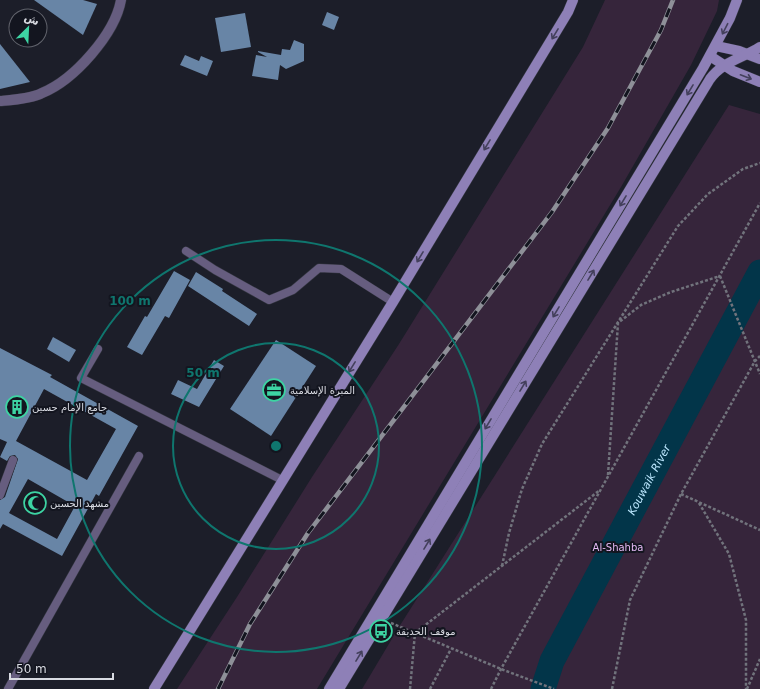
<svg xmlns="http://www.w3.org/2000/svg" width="760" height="689" viewBox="0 0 760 689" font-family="'DejaVu Sans','Noto Naskh Arabic',sans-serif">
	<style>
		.green { fill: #36253b }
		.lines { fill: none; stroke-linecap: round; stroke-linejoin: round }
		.river { stroke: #023549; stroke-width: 25 }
		.building { fill: #6885a6; fill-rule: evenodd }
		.lane-casing { stroke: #363843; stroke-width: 9 }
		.street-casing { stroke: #363843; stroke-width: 11 }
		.secondary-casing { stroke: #363843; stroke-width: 11 }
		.path { stroke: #71737c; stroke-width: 2.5; stroke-dasharray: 3 2; stroke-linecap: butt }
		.lane { stroke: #665d7f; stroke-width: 8 }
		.street { stroke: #665d7f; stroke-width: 10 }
		.secondary { stroke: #8e80b7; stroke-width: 10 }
		.rail-casing { stroke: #8e9098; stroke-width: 4.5 }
		.rail { stroke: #13151f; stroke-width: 3; stroke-dasharray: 9; stroke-linecap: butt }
		.oneway { stroke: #44405c }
		.ring { fill: none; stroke: #0f766e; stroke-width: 2 }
		.labels { text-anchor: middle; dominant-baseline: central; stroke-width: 4; stroke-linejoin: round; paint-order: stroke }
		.poi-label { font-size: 10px; fill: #d9dbe2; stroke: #13151f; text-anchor: start }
		.park-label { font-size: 10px; fill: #e5baf4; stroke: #13151f }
		.water-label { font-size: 11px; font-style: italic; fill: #bce7fe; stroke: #13151f }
		.centre { fill: #0f766e; stroke: #13151f; stroke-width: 2 }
		.ring-label { font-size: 12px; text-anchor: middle; font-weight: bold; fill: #0f766e; stroke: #13151f; stroke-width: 4; stroke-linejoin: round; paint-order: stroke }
	</style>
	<rect width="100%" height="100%" fill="#1c1e29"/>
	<g class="green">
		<polygon points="605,0 719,0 717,11 691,65 621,187 317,689 177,689 237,597 312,477 399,344 583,47"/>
		<polygon points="729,105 760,114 760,689 362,689 399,627"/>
	</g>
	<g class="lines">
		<path class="river" id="s1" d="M 543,689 L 552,661 L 760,272"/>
	</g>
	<g class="building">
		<polygon points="34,0 83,0 97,4 83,35"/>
		<polygon points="327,12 339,17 334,30 322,25"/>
		<polygon points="245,13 251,47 221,52 215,18"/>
		<polygon points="294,40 304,44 304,61 286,69 280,65 278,80 252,76 256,55 267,57 258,52 258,51 281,55 282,49 290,50"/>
		<polygon points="0,44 30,82 0,89"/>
		<polygon points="185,55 199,61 201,56 213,61 207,76 180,65"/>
		<polygon points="174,271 190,280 169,318 165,316 142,355 127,347 145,316 147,317"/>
		<polygon points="196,272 223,289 222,291 257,314 249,326 188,286"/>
		<polygon points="53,337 76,350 69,362 47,349"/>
		<polygon points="276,340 316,366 271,436 230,409"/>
		<path d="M 0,348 L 52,375 L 50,377 L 138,426 L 99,496 L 96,494 L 62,556 L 3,524 L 0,529 L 0,500 L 5,497 L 18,459 L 15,455 L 10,456 L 7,461 L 0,457 L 7,442 L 0,439 ZM 44,389 L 116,429 L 87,480 L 16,441 ZM 28,479 L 75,506 L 57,539 L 9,513 Z"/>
		<polygon points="214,360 224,366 199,407 171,394 178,380 197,389"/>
	</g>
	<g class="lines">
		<g class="lane-casing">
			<g id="lane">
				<polyline points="186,251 215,270 269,300 293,290 319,268 341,269 393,302"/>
				<polyline points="98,349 81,378 282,480"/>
				<polyline points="0,495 13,460"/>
				<polyline points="8,689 139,456"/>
			</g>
		</g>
		<g class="street-casing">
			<path id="street" d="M 0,101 C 12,100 31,99 42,93 C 74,80 115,34 121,0"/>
		</g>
		<g class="secondary-casing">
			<g id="secondary">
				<polyline points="716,46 739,51 760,59"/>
				<polyline points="710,56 733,71 760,82"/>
				<polyline points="154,689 393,302 568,12 573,0"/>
				<polyline points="329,689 703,68 730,18 737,0"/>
				<path d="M 339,689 L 710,79 C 722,62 743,58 760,47"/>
			</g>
		</g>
		<g class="path">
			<polyline points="720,276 760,374"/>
			<polyline points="608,475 618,323 641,305 671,292 720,276"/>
			<polyline points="681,494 760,530"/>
			<polyline points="699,503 729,554 746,620 746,689"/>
			<polyline points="502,566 509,533 522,489 542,444 678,226 708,194 743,169 760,163"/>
			<polyline points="391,623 501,669 554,689"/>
			<polyline points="410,689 415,633 600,490"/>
			<polyline points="430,689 451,649"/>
			<polyline points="491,689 501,669 760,203"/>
			<polyline points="612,689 630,600 681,494 755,361 760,356"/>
			<polyline points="747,689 760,659"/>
		</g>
		<use href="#lane" class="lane"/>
		<use href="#street" class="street"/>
		<use href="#secondary" class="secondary"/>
		<g class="rail-casing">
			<polyline id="rail" points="218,689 250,624 308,533 552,212 608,128 661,30 673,0"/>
		</g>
		<use href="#rail" class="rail"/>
	</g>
	<defs><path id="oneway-shaft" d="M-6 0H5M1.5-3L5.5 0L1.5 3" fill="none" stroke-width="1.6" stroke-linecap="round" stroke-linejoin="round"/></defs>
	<g class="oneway">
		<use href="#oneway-shaft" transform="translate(725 29) rotate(117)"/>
		<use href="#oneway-shaft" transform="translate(555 34) rotate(121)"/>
		<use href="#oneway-shaft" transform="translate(746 77) rotate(21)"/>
		<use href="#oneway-shaft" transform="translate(690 90) rotate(121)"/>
		<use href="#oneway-shaft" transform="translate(487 145) rotate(121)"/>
		<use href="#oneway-shaft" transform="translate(623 201) rotate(121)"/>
		<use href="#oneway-shaft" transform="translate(420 257) rotate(121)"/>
		<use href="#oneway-shaft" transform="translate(591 275) rotate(-59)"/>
		<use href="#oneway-shaft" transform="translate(556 312) rotate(121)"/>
		<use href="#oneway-shaft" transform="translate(352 367) rotate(122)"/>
		<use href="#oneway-shaft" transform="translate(523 386) rotate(-59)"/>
		<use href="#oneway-shaft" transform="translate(488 424) rotate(121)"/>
		<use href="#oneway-shaft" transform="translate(427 544) rotate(-59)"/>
		<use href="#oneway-shaft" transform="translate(359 656) rotate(-59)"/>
	</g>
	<g class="ring">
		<circle cx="276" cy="446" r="103"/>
		<circle cx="276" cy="446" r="206"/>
	</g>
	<defs>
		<g id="office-ring" transform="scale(1.15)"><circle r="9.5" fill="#13151f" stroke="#3dd4a3" stroke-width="1.5"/><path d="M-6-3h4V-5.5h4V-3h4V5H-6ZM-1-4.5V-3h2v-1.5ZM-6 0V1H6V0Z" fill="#3dd4a3"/></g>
		<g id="building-ring" transform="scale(1.15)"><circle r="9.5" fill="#13151f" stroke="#3dd4a3" stroke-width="1.5"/><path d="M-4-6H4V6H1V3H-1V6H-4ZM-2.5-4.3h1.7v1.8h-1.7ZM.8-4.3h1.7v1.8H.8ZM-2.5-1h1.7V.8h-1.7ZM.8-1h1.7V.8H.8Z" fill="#3dd4a3"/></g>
		<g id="mosque-ring" transform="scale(1.15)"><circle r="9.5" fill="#13151f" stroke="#3dd4a3" stroke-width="1.5"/><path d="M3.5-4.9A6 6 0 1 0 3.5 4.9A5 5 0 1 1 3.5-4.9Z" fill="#3dd4a3"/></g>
		<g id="bus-ring" transform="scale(1.15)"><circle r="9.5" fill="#13151f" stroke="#3dd4a3" stroke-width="1.5"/><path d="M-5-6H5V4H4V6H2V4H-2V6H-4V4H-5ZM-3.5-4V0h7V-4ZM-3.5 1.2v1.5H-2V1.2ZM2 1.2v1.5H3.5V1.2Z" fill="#3dd4a3"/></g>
	</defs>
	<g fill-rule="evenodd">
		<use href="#office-ring" x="274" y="390"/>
		<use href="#building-ring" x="17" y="407"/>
		<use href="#mosque-ring" x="35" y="503"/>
		<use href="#bus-ring" x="381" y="631"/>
	</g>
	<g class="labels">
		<g class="poi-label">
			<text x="290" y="390">المبرة الإسلامية</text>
			<text x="32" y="407">جامع الإمام حسين</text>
			<text x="50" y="503">مشهد الحسين</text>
			<text x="396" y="631">موقف الحديقة</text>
		</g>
		<g class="park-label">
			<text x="618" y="547">Al-Shahba</text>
		</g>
		<g class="water-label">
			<text stroke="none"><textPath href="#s1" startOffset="235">Kouwaik River</textPath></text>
		</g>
	</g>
	<circle cx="276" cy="446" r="6" class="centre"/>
	<g class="ring-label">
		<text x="130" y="305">100 m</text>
		<text x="203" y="377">50 m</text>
	</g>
	<g transform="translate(28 28) rotate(24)"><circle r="19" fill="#13151f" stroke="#62646d"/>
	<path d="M0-3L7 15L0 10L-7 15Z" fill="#3dd4a3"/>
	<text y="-6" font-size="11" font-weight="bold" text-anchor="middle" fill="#d9dbe2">ش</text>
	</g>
	<path d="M10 673v6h103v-6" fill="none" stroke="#d9dbe2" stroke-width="2"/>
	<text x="16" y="673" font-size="12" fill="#d9dbe2" stroke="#13151f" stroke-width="3" paint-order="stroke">50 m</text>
</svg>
